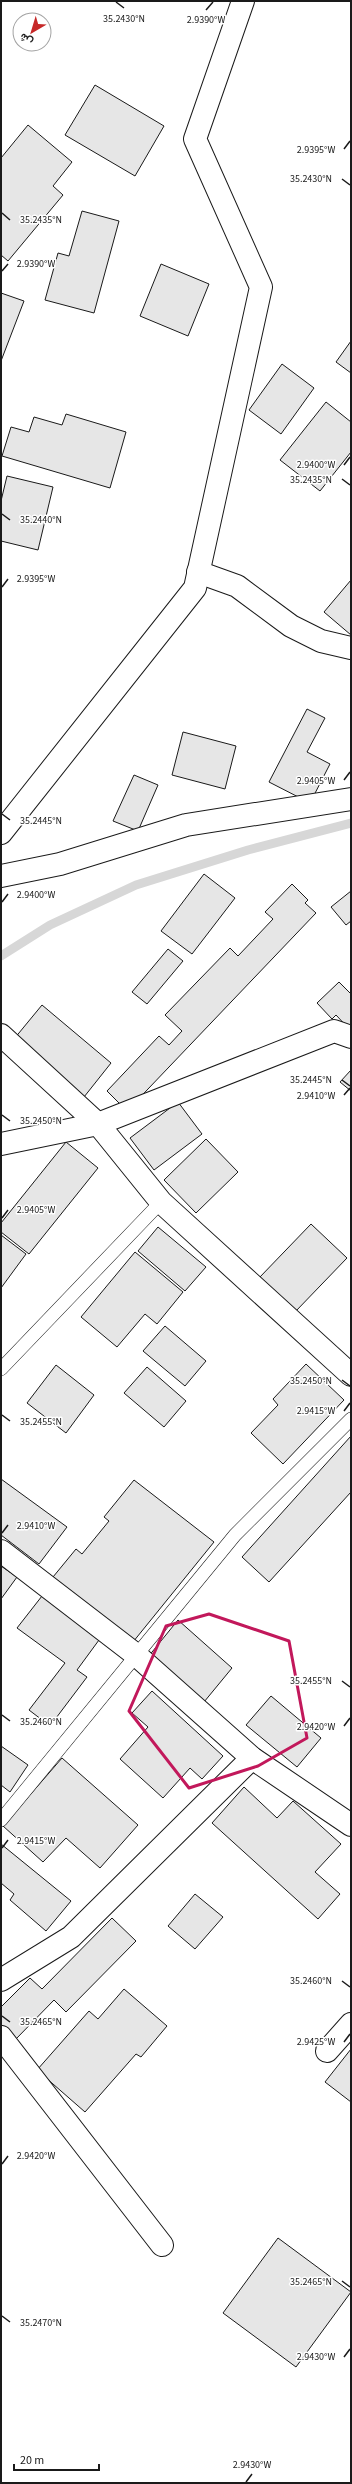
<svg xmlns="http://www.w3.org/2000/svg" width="352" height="2484" viewBox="0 0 352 2484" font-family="'Source Sans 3',Vazirmatn,sans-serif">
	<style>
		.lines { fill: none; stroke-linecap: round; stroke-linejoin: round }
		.stream { stroke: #d7d7d7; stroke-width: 9 }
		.building { fill: #e6e6e6; stroke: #1a1a1a }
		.lane-casing { stroke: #1a1a1a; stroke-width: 14 }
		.street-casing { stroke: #1a1a1a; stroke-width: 24 }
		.lane { stroke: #fff; stroke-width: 13 }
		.street { stroke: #fff; stroke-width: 22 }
		.marked { fill: none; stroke: #c2185b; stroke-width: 3; stroke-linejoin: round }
		.ticks { fill: none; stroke: #1a1a1a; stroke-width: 1.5 }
		.ticks-label { font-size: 10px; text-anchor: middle; fill: #1a1a1a; stroke: #fff; stroke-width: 3; stroke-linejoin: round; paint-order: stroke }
	</style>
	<rect width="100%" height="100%" fill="#fff"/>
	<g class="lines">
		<polyline class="stream" points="1,956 50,925 136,885 248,850 351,823"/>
	</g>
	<g class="building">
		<polygon points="95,85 164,126 135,176 65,135"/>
		<polygon points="28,125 72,162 53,186 63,195 8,261 1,255 1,158"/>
		<polygon points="82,211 119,221 94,313 45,300 58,253 69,256"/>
		<polygon points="161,264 209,284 188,336 140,316"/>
		<polygon points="1,293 24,301 1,361"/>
		<polygon points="351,341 351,373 336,362"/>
		<polygon points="282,364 314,388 281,434 249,410"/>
		<polygon points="326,402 351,422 351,452 320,491 280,460"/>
		<polygon points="66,414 126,432 110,488 2,456 11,427 29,432 34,417 62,425"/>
		<polygon points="7,476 53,487 38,550 1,541 1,501"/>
		<polygon points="351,580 351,635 324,612"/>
		<polygon points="307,709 325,718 307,752 330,764 310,803 269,782"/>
		<polygon points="183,732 236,746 225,789 172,775"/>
		<polygon points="134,775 158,785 138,831 113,821"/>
		<polygon points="204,874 235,898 192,954 161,931"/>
		<polygon points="292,884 308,900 305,903 316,913 127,1111 107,1091 159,1036 169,1045 182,1031 165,1015 230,948 238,956 273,919 265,912"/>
		<polygon points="351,891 351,921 346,925 331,907"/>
		<polygon points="168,949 183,961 147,1004 132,992"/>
		<polygon points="339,982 351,994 351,1031 336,1015 332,1019 317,1003"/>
		<polygon points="42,1005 111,1063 84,1097 14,1039"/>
		<polygon points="351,1070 351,1091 340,1082"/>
		<polygon points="178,1102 202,1134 154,1170 130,1138"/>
		<polygon points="206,1139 238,1172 196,1213 164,1180"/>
		<polygon points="66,1142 98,1168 29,1254 1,1232 1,1223"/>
		<polygon points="311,1224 347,1258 295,1312 259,1278"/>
		<polygon points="158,1227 206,1267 185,1291 138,1251"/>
		<polygon points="1,1235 26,1254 1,1288"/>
		<polygon points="135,1252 183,1292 157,1324 145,1314 117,1347 81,1317"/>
		<polygon points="165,1326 206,1361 185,1386 143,1351"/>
		<polygon points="306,1364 344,1400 283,1464 251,1433 278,1405 273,1399"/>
		<polygon points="56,1365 94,1395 66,1433 27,1403"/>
		<polygon points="147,1367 186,1401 164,1427 124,1393"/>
		<polygon points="351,1436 351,1492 269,1582 242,1557"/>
		<polygon points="1,1479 67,1527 39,1564 1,1535"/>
		<polygon points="134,1480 214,1542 133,1642 53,1577 76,1549 82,1554 109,1521 104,1517"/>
		<polygon points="1,1566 17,1577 1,1599"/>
		<polygon points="42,1596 99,1640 77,1670 87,1677 50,1726 29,1710 65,1663 17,1628"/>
		<polygon points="178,1620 232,1668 204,1702 148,1657"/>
		<polygon points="152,1691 223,1756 202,1779 190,1768 163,1798 120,1759 148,1727 132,1713"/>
		<polygon points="271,1696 321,1738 297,1767 246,1725"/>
		<polygon points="1,1746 28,1765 10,1792 1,1785"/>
		<polygon points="62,1758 138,1825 100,1868 66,1838 43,1862 3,1826"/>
		<polygon points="244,1787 277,1818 293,1801 341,1844 315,1872 340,1894 318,1919 212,1823"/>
		<polygon points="1,1844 71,1901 46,1931 10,1900 14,1894 1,1883"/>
		<polygon points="195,1894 223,1917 195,1949 168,1926"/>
		<polygon points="112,1918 136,1941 66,2012 54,2000 15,2040 1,2026 1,2007 30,1978 42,1989"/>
		<polygon points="124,1989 167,2026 141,2057 136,2054 85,2112 37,2070 89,2011 98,2019"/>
		<polygon points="351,2049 351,2102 325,2082"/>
		<polygon points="278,2238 351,2292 296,2367 223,2313"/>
	</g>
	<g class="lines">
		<g class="lane-casing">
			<g id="lane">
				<polyline points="1,1369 161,1202"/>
				<polyline points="1,1820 235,1535 351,1419"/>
			</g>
		</g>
		<g class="street-casing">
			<g id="street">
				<polyline points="198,572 237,586 291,626 321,641 351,648"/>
				<polyline points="1,833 195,588 261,287 195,139 243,1"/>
				<polyline points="1,876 60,864 186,825 351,799"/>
				<polyline points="1,1035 98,1124 161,1202 351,1375"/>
				<polyline points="1,1144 98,1124 334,1031 351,1037"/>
				<polyline points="1,1551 135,1654 252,1758 351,1825"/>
				<polyline points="1,1980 71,1937 252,1758"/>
				<polyline points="1,2037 162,2245"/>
				<polyline points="327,2051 351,2024"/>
			</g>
		</g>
		<use href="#lane" class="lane"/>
		<use href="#street" class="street"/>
	</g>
	<path class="marked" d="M 209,1614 L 289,1641 L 307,1738 L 258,1766 L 189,1788 L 129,1711 L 166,1626 Z"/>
	<path class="ticks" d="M 116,2 L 124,8M 206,10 L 213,2M 344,149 L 350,141M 342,179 L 350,185M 2,213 L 10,220M 2,271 L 8,264M 344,465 L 350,457M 342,479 L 350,485M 2,514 L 10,520M 2,587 L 8,579M 344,780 L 350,772M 2,814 L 10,820M 2,902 L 8,894M 342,1080 L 350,1086M 344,1095 L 350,1088M 2,1115 L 10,1121M 2,1218 L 8,1210M 342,1380 L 350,1386M 344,1411 L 350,1403M 2,1415 L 10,1421M 2,1533 L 8,1525M 342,1681 L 350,1687M 2,1715 L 10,1721M 344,1726 L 350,1718M 2,1848 L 8,1840M 342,1981 L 350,1987M 2,2016 L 10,2022M 344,2042 L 350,2034M 2,2164 L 8,2156M 342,2281 L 350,2287M 2,2316 L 10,2322M 344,2357 L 350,2349M 246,2482 L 252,2474"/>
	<g class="ticks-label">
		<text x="124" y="22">35.2430°N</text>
		<text x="206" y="23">2.9390°W</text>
		<text x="316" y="153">2.9395°W</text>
		<text x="311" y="182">35.2430°N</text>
		<text x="41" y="223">35.2435°N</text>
		<text x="36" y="267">2.9390°W</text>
		<text x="316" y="468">2.9400°W</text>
		<text x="311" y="483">35.2435°N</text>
		<text x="41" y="523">35.2440°N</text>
		<text x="36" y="582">2.9395°W</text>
		<text x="316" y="784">2.9405°W</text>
		<text x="41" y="824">35.2445°N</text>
		<text x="36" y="898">2.9400°W</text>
		<text x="311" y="1083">35.2445°N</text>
		<text x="316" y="1099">2.9410°W</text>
		<text x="41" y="1124">35.2450°N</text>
		<text x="36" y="1213">2.9405°W</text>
		<text x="311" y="1384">35.2450°N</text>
		<text x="316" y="1414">2.9415°W</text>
		<text x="41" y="1425">35.2455°N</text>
		<text x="36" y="1529">2.9410°W</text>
		<text x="311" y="1684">35.2455°N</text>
		<text x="41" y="1725">35.2460°N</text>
		<text x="316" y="1730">2.9420°W</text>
		<text x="36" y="1844">2.9415°W</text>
		<text x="311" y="1984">35.2460°N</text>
		<text x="41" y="2025">35.2465°N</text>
		<text x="316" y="2045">2.9425°W</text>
		<text x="36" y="2159">2.9420°W</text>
		<text x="311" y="2285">35.2465°N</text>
		<text x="41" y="2326">35.2470°N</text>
		<text x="316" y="2360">2.9430°W</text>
		<text x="252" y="2468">2.9430°W</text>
	</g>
	<rect width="352" height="2484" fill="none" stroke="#1a1a1a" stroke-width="4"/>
	<g transform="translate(32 32) rotate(218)"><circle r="19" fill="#ffffff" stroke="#a3a3a3"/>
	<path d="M0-3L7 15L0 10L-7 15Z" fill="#c62828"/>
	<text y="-6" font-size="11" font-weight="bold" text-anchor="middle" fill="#1a1a1a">ش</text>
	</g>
	<path d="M14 2464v6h85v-6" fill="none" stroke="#1a1a1a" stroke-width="2"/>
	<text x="20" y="2464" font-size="12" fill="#1a1a1a" stroke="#ffffff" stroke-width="3" paint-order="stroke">20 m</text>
</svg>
